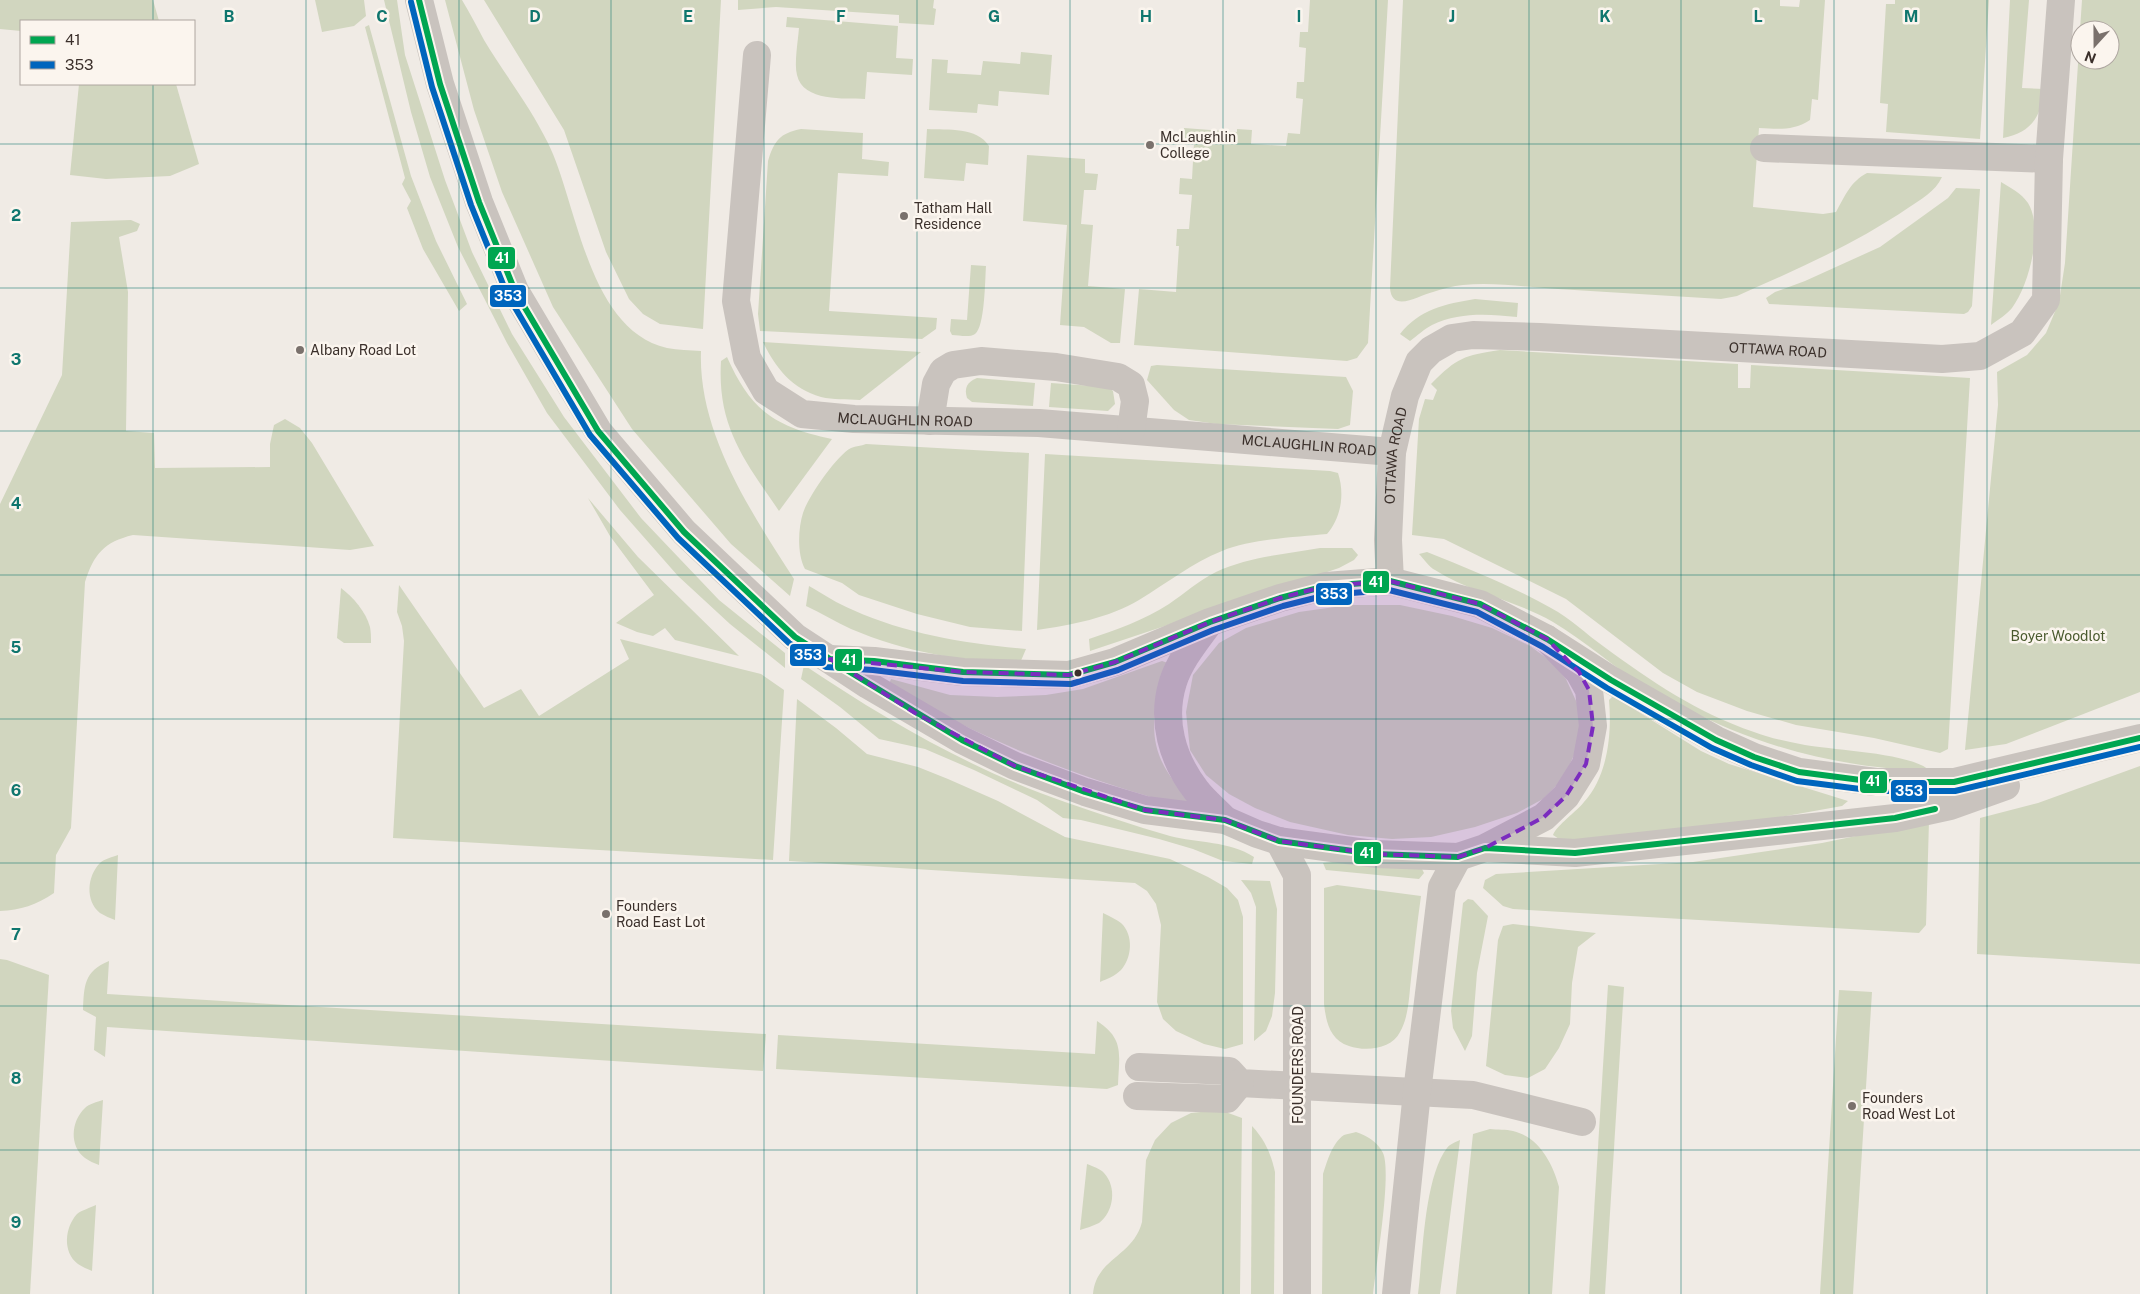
<svg xmlns="http://www.w3.org/2000/svg" width="2140" height="1294" viewBox="0 0 2140 1294" font-family="'Public Sans',sans-serif">
	<style>
		.green { fill: #d1d6bf }
		.lines { fill: none; stroke-linecap: round; stroke-linejoin: round }
		.minor { stroke: #c9c3be; stroke-width: 28 }
		.bus-1-casing { stroke: #fbf5ee; stroke-width: 10 }
		.bus-2-casing { stroke: #fbf5ee; stroke-width: 10 }
		.bus-1 { stroke: #00a651; stroke-width: 6 }
		.bus-2 { stroke: #0065bd; stroke-width: 6 }
		.marked { fill: #7b2cbf; fill-opacity: 0.2; stroke: #7b2cbf; stroke-width: 4; stroke-dasharray: 10 6; stroke-linejoin: round }
		.grid { fill: none; stroke: #0f766e; stroke-width: 1; stroke-opacity: 0.55 }
		.poi-dot { fill: #7a716c; stroke: #fbf5ee; stroke-width: 2 }
		.bus-dot { fill: #3b302b; stroke: #fbf5ee; stroke-width: 2 }
		.labels { text-anchor: middle; dominant-baseline: central; stroke-width: 5; stroke-linejoin: round; paint-order: stroke }
		.poi-label { font-size: 14px; fill: #3b302b; stroke: #fbf5ee; text-anchor: start }
		.street-label { font-size: 14px; fill: #3b302b; stroke: #fbf5ee }
		.park-label { font-size: 14px; fill: #4a5a2e; stroke: #fbf5ee }
		.grid-label { font-size: 16px; text-anchor: middle; font-weight: bold; fill: #0f766e; stroke: #fbf5ee; stroke-width: 5; stroke-linejoin: round; paint-order: stroke }
		.line-badge { stroke: #fbf5ee; stroke-width: 2 }
		.badge-label { font-size: 14px; text-anchor: middle; font-weight: bold; fill: #fff }
	</style>
	<rect width="100%" height="100%" fill="#f0ebe5"/>
	<g class="green">
		<polygon points="0,0 153,0 159,21 21,21 21,31 0,29"/>
		<polygon points="315,0 364,0 366,16 354,26 322,32"/>
		<polygon points="384,0 397,0 405,55 445,180 472,252 512,334 564,417 641,518 719,600 785,653 785,668 730,624 678,576 620,510 547,413 507,343 458,247 430,177 411,112"/>
		<path d="M 445,0 L 462,0 C 470,13 477,27 484,40 C 505,75 530,106 548,143 C 578,204 587,329 667,348 C 678,350 690,350 701,351 C 698,433 751,512 794,579 L 790,596 L 731,544 L 632,429 L 553,307 L 502,192 L 474,110 Z"/>
		<polygon points="484,0 721,0 703,329 660,324 643,314 629,299 606,252 564,130"/>
		<polygon points="738,0 934,0 933,8 936,9 934,25 899,23 899,15 776,7 738,10"/>
		<polygon points="1310,0 1388,0 1368,343 1357,358 1347,361 1134,345 1139,289 1176,292 1179,246 1176,246 1177,229 1189,229 1192,195 1179,194 1180,178 1192,179 1194,143 1184,142 1184,128 1237,132 1237,129 1252,130 1251,144 1286,146 1288,133 1300,134 1303,99 1296,98 1297,82 1304,82 1306,48 1299,47 1300,32 1308,32"/>
		<path d="M 1403,0 L 1780,0 L 1780,6 L 1799,7 L 1800,0 L 1825,0 L 1818,100 L 1812,99 L 1810,120 C 1793,131 1779,129 1759,128 L 1753,207 L 1823,214 L 1836,212 C 1845,196 1850,182 1867,173 L 1942,177 C 1935,192 1921,199 1908,208 C 1855,244 1796,270 1737,296 L 1721,299 C 1666,296 1612,292 1558,289 C 1527,287 1493,282 1463,285 C 1453,286 1442,289 1433,292 C 1419,295 1392,314 1390,288 Z"/>
		<polygon points="1895,0 1989,0 1980,139 1886,132 1888,104 1880,103 1886,4 1895,4"/>
		<path d="M 2010,0 L 2029,0 L 2022,88 L 2044,89 C 2041,117 2032,132 2003,138 Z"/>
		<polygon points="2082,0 2140,0 2140,692 2006,744 1965,750 1998,405 1997,372 2027,355 2046,333 2059,302 2065,263 2080,33 2080,60 2110,60 2110,30 2080,30"/>
		<path d="M 787,17 L 898,26 L 896,58 L 913,59 L 912,75 L 867,72 L 865,99 C 845,98 803,102 797,75 C 794,63 798,41 799,28 L 786,27 Z"/>
		<polygon points="369,25 411,176 436,241 467,304 459,311 423,249 407,208 411,201 402,184 405,178 365,27"/>
		<polygon points="1021,52 1052,55 1049,95 999,91 998,106 978,104 977,113 929,110 932,59 948,60 947,73 981,75 983,61 1020,64"/>
		<polygon points="79,84 176,84 199,164 170,176 106,179 70,175"/>
		<path d="M 801,129 L 863,133 L 862,159 L 889,162 L 888,176 L 838,173 L 829,311 L 937,318 L 936,329 L 922,339 L 760,331 L 758,314 L 768,161 C 774,141 780,133 801,129 Z"/>
		<path d="M 927,129 C 948,130 977,127 989,146 L 988,165 L 966,163 L 964,181 L 924,178 Z"/>
		<polygon points="1027,155 1085,159 1085,173 1098,174 1096,190 1084,190 1081,224 1093,225 1088,286 1125,289 1120,343 1111,343 1084,327 1060,325 1067,225 1023,221"/>
		<path d="M 2001,182 C 2011,188 2021,193 2028,203 C 2044,229 2029,285 2012,308 C 2007,314 1998,320 1991,325 Z"/>
		<polygon points="1956,188 1980,189 1972,306 1968,312 1964,314 1769,304 1766,298 1775,292 1805,281 1880,247 1948,198"/>
		<path d="M 131,220 L 140,224 L 137,231 L 119,237 L 128,292 L 126,431 L 154,433 L 155,468 L 270,467 L 270,444 L 274,425 L 285,419 L 300,428 L 312,443 L 374,546 L 350,550 L 133,535 C 104,542 94,554 85,582 L 71,828 L 56,855 L 54,893 C 36,905 21,910 0,911 L 0,504 L 62,375 L 71,222 Z"/>
		<path d="M 971,265 L 986,266 C 985,279 985,327 975,334 C 969,338 959,335 952,335 L 950,331 L 951,319 L 967,320 Z"/>
		<path d="M 1475,299 L 1518,303 L 1517,317 C 1488,314 1459,312 1432,325 C 1424,329 1417,336 1410,341 L 1400,334 C 1420,309 1445,304 1475,299 Z"/>
		<path d="M 763,342 L 921,352 L 860,400 C 847,399 833,400 821,397 C 792,389 775,367 763,342 Z"/>
		<path d="M 1500,350 L 1738,364 L 1738,388 L 1750,388 L 1751,365 L 1970,378 L 1948,749 L 1940,753 L 1874,738 L 1796,725 L 1747,711 L 1697,692 L 1663,673 L 1566,599 L 1444,539 L 1412,535 L 1419,419 L 1425,399 L 1433,400 L 1437,390 L 1431,384 C 1458,357 1463,356 1500,350 Z"/>
		<path d="M 727,357 C 751,411 775,427 832,439 L 779,511 C 744,460 717,426 721,361 Z"/>
		<polygon points="1157,365 1346,377 1353,391 1350,425 1338,429 1217,424 1189,420 1174,410 1147,380 1151,366"/>
		<path d="M 977,378 L 1035,383 L 1033,406 L 972,402 L 967,398 C 964,388 967,382 977,378 Z"/>
		<polygon points="1051,383 1107,387 1113,391 1115,404 1108,411 1049,407"/>
		<path d="M 866,444 L 1029,453 L 1022,631 L 970,627 L 917,614 L 859,595 L 842,583 L 805,569 C 797,554 798,529 803,513 C 808,497 837,455 851,448 C 856,446 861,446 866,444 Z"/>
		<path d="M 1045,454 L 1330,471 L 1338,473 C 1345,494 1341,518 1327,534 C 1296,537 1251,539 1222,551 C 1192,563 1167,583 1139,600 C 1109,618 1071,625 1037,630 Z"/>
		<polygon points="588,498 638,557 739,656 675,640 665,628 653,636 637,632 616,623 654,595 610,536"/>
		<path d="M 1320,548 L 1352,548 L 1358,555 L 1354,560 L 1339,568 L 1090,651 L 1089,639 C 1116,630 1144,620 1169,604 C 1185,593 1198,581 1216,572 C 1248,557 1286,554 1320,548 Z"/>
		<path d="M 1427,552 C 1469,569 1512,586 1551,608 C 1570,618 1586,634 1603,646 C 1652,682 1696,712 1754,732 C 1770,738 1788,742 1805,745 C 1832,750 1913,753 1930,771 C 1842,768 1761,748 1683,707 C 1671,701 1657,695 1646,688 C 1614,667 1585,641 1553,622 C 1515,600 1471,593 1435,570 C 1429,567 1424,559 1419,554 Z"/>
		<polygon points="399,585 484,708 521,689 539,716 629,659 620,639 761,674 784,690 773,860 393,838 404,641 402,626 397,612"/>
		<path d="M 809,586 C 823,594 838,604 853,610 C 906,634 968,644 1026,649 L 1020,663 C 963,662 905,652 851,629 C 836,622 821,613 806,606 Z"/>
		<path d="M 341,588 C 353,597 366,612 370,627 C 371,632 371,638 371,643 L 344,643 L 337,638 Z"/>
		<polygon points="1349,605 1400,605 1452,616 1492,628 1530,646 1552,662 1566,679 1577,703 1580,727 1575,753 1563,779 1543,799 1517,813 1475,827 1431,837 1392,839 1348,835 1290,822 1255,808 1229,794 1206,775 1190,750 1186,712 1193,675 1219,643 1246,628 1299,612"/>
		<path d="M 1162,661 L 1168,663 C 1148,723 1145,754 1191,801 L 1187,807 C 1107,786 1029,758 955,721 C 933,709 910,699 889,684 L 891,679 L 950,695 L 997,697 L 1046,695 L 1083,689 Z"/>
		<path d="M 804,665 C 886,720 972,770 1065,802 C 1100,814 1135,826 1170,836 C 1197,843 1230,841 1254,857 L 1252,864 L 1223,861 L 1193,849 L 1159,839 L 1081,820 L 1063,818 L 1037,800 L 974,770 L 925,749 L 879,739 L 840,707 L 801,679 Z"/>
		<path d="M 1613,696 L 1701,751 L 1729,764 L 1848,801 L 1842,806 L 1737,825 L 1597,839 L 1559,839 L 1553,835 C 1557,825 1576,812 1584,802 C 1608,776 1612,733 1609,700 Z"/>
		<polygon points="797,699 836,728 867,754 918,767 948,779 998,801 1065,837 1170,859 1208,877 1227,888 1238,900 1243,917 1243,1044 1225,1049 1204,1044 1176,1031 1163,1019 1157,1002 1161,925 1156,904 1147,891 1135,883 789,861"/>
		<polygon points="2140,766 2140,964 1977,954 1980,818 2038,803"/>
		<polygon points="1929,821 1926,925 1919,933 1513,909 1503,906 1483,888 1485,880 1496,874 1693,862 1822,843"/>
		<path d="M 118,855 L 115,920 C 110,918 105,916 100,913 C 85,901 87,876 100,863 C 104,859 113,857 118,855 Z"/>
		<polygon points="1333,862 1421,867 1424,873 1419,879 1326,870 1323,863"/>
		<polygon points="1241,880 1270,881 1277,909 1275,993 1272,1016 1266,1031 1254,1041 1256,907 1251,893"/>
		<path d="M 1337,885 L 1421,896 C 1417,924 1414,952 1411,979 C 1409,996 1409,1016 1400,1032 C 1392,1049 1366,1052 1349,1046 C 1330,1040 1326,1022 1324,1004 L 1324,888 Z"/>
		<polygon points="1468,899 1473,900 1488,916 1477,973 1472,1036 1465,1051 1453,1028 1451,1011 1463,903"/>
		<path d="M 1103,913 C 1109,916 1116,919 1121,923 C 1134,935 1132,958 1121,970 C 1115,976 1107,979 1100,982 Z"/>
		<polygon points="1513,924 1596,933 1578,947 1572,983 1570,1024 1559,1048 1545,1069 1528,1078 1505,1075 1486,1066 1498,940 1503,926"/>
		<polygon points="0,959 7,960 49,975 30,1294 0,1294"/>
		<path d="M 109,961 L 107,994 L 766,1034 L 763,1071 L 107,1027 L 105,1057 L 94,1050 L 96,1017 L 83,1010 C 84,986 84,971 109,961 Z"/>
		<polygon points="1608,985 1624,987 1605,1294 1589,1294"/>
		<polygon points="1839,990 1872,992 1853,1294 1820,1294"/>
		<path d="M 1097,1021 C 1125,1039 1119,1055 1118,1085 L 1107,1089 L 776,1069 L 778,1035 L 1095,1054 Z"/>
		<path d="M 103,1100 L 99,1165 C 94,1163 89,1161 85,1158 C 69,1146 71,1121 85,1108 C 89,1104 97,1102 103,1100 Z"/>
		<path d="M 1220,1110 L 1242,1118 L 1240,1294 L 1093,1294 C 1096,1258 1133,1257 1142,1222 L 1146,1160 L 1155,1140 L 1171,1123 L 1191,1113 Z"/>
		<path d="M 1252,1126 C 1265,1140 1271,1154 1275,1172 L 1274,1294 L 1251,1294 Z"/>
		<path d="M 1490,1129 C 1497,1130 1506,1129 1513,1131 C 1539,1137 1553,1164 1559,1187 L 1552,1294 L 1456,1294 L 1473,1134 Z"/>
		<path d="M 1356,1132 C 1367,1136 1377,1141 1383,1153 C 1392,1173 1376,1266 1373,1294 L 1322,1294 L 1323,1174 C 1327,1162 1332,1143 1344,1135 C 1347,1134 1353,1133 1356,1132 Z"/>
		<path d="M 1460,1140 L 1440,1294 L 1418,1294 C 1423,1255 1424,1178 1447,1148 C 1450,1144 1456,1142 1460,1140 Z"/>
		<path d="M 1087,1164 C 1092,1166 1101,1169 1104,1173 C 1117,1187 1114,1212 1099,1223 C 1093,1226 1086,1228 1080,1230 Z"/>
		<path d="M 96,1205 L 92,1271 C 88,1269 82,1267 78,1264 C 62,1252 65,1227 77,1214 C 82,1210 90,1208 96,1205 Z"/>
	</g>
	<g class="lines">
		<g class="minor">
			<polyline points="419,0 440,84 479,202 515,291 598,431 684,532 795,637 868,685 962,740 1015,766 1085,792 1145,810 1225,820 1257,834 1279,841 1375,854 1458,857 1485,848 1544,817 1566,796 1586,764 1593,726 1589,690 1579,672 1547,639"/>
			<path id="s1" d="M 757,55 L 736,301 L 747,358 L 766,391 L 802,414 L 854,419 L 1039,423 L 1392,452"/>
			<polyline points="1764,148 2049,159"/>
			<polyline points="930,421 936,384 943,371 953,365 981,361 1056,367 1118,377 1131,385 1135,401 1131,430"/>
			<path id="s2" d="M 1390,581 L 1388,540 L 1392,452 L 1405,396 L 1419,362 L 1431,350 L 1452,338 L 1473,335 L 1540,337 L 1942,359 L 1980,356 L 2022,333 L 2046,300 L 2049,159 L 2061,0"/>
			<path d="M 1209,623 C 1196,641 1180,660 1173,682 C 1161,720 1172,759 1196,790 C 1204,801 1216,810 1225,820"/>
			<polyline points="830,659 874,661 963,672 1069,675 1115,662 1210,622 1280,598 1326,586 1390,581 1480,604 1547,639 1611,680 1716,740 1754,757 1799,772 1876,782 1954,782 2140,738"/>
			<polyline points="1279,841 1297,875 1297,1294"/>
			<polyline points="1486,848 1575,853 1895,818 1950,806 2006,786"/>
			<polyline points="1139,1067 1229,1071 1240,1083 1473,1095 1582,1122"/>
			<polyline points="1137,1096 1227,1099 1240,1083"/>
			<polyline points="1396,1294 1417,1092 1442,887 1458,857"/>
		</g>
		<g class="bus-1-casing">
			<g id="bus-1">
				<polyline points="419,0 440,84 479,202 515,291 598,431 684,532 795,637 830,659 874,661 963,672 1069,675 1115,662 1210,622 1280,598 1326,586 1390,581 1480,604 1547,639 1611,680 1716,740 1754,757 1799,772 1876,782 1954,782 2140,738"/>
				<polyline points="835,663 962,740 1015,766 1085,792 1145,810 1225,820 1279,841 1375,854 1458,857 1485,848 1575,853 1895,818 1935,809"/>
			</g>
		</g>
		<g class="bus-2-casing">
			<polyline id="bus-2" points="411,2 432,87 471,205 507,294 590,435 678,538 789,643 826,667 873,670 963,681 1071,684 1118,670 1213,630 1283,606 1327,595 1389,590 1477,612 1543,647 1607,688 1712,748 1751,765 1797,781 1876,791 1955,791 2140,747"/>
		</g>
		<use href="#bus-1" class="bus-1"/>
		<use href="#bus-2" class="bus-2"/>
	</g>
	<path class="marked" d="M 1390,581 L 1480,604 L 1547,639 L 1579,672 L 1589,690 L 1593,726 L 1586,764 L 1566,796 L 1544,817 L 1485,848 L 1458,857 L 1375,854 L 1279,841 L 1225,820 L 1145,810 L 1015,766 L 915,713 L 830,659 L 963,672 L 1069,675 L 1115,662 L 1210,622 L 1280,598 L 1326,586 Z"/>
	<path class="grid" d="M 153,0 L 153,21M 306,0 L 306,1294M 459,0 L 459,1294M 611,0 L 611,1294M 764,0 L 764,1294M 917,0 L 917,1294M 1070,0 L 1070,1294M 1223,0 L 1223,1294M 1376,0 L 1376,1294M 1529,0 L 1529,1294M 1681,0 L 1681,1294M 1834,0 L 1834,1294M 1987,0 L 1987,1294M 153,84 L 153,1294M 0,144 L 2140,144M 0,288 L 2140,288M 0,431 L 2140,431M 0,575 L 2140,575M 0,719 L 2140,719M 0,863 L 2140,863M 0,1006 L 2140,1006M 0,1150 L 2140,1150"/>
	<g class="poi-dot">
		<circle cx="1150" cy="145" r="5"/>
		<circle cx="904" cy="216" r="5"/>
		<circle cx="300" cy="350" r="5"/>
		<circle cx="606" cy="914" r="5"/>
		<circle cx="1852" cy="1106" r="5"/>
	</g>
	<circle class="bus-dot" cx="1078" cy="673" r="4.5"/>
	<g class="labels">
		<g class="poi-label">
			<text x="1160" y="137">McLaughlin<tspan x="1160" dy="16">College</tspan></text>
			<text x="914" y="208">Tatham Hall<tspan x="914" dy="16">Residence</tspan></text>
			<text x="310" y="350">Albany Road Lot</text>
			<text x="616" y="906">Founders<tspan x="616" dy="16">Road East Lot</tspan></text>
			<text x="1862" y="1098">Founders<tspan x="1862" dy="16">Road West Lot</tspan></text>
		</g>
		<g class="street-label">
			<text stroke="none"><textPath href="#s2" startOffset="591">OTTAWA ROAD</textPath></text>
			<text stroke="none"><textPath href="#s1" startOffset="489">MCLAUGHLIN ROAD</textPath></text>
			<text stroke="none"><textPath href="#s1" startOffset="894">MCLAUGHLIN ROAD</textPath></text>
			<text stroke="none"><textPath href="#s2" startOffset="126">OTTAWA ROAD</textPath></text>
			<text transform="translate(1298 1065) rotate(-90)">FOUNDERS ROAD</text>
		</g>
		<g class="park-label">
			<text x="2058" y="636">Boyer Woodlot</text>
		</g>
	</g>
	<g class="grid-label">
		<text x="229" y="22">B</text>
		<text x="382" y="22">C</text>
		<text x="535" y="22">D</text>
		<text x="688" y="22">E</text>
		<text x="841" y="22">F</text>
		<text x="994" y="22">G</text>
		<text x="1146" y="22">H</text>
		<text x="1299" y="22">I</text>
		<text x="1452" y="22">J</text>
		<text x="1605" y="22">K</text>
		<text x="1758" y="22">L</text>
		<text x="1911" y="22">M</text>
		<text x="16" y="221">2</text>
		<text x="16" y="365">3</text>
		<text x="16" y="509">4</text>
		<text x="16" y="653">5</text>
		<text x="16" y="796">6</text>
		<text x="16" y="940">7</text>
		<text x="16" y="1084">8</text>
		<text x="16" y="1228">9</text>
	</g>
	<g class="line-badge">
		<rect x="487" y="246" width="29" height="24" rx="5" fill="#00a651"/>
		<rect x="489" y="284" width="38" height="24" rx="5" fill="#0065bd"/>
		<rect x="1362" y="570" width="28" height="24" rx="5" fill="#00a651"/>
		<rect x="1315" y="582" width="38" height="24" rx="5" fill="#0065bd"/>
		<rect x="789" y="643" width="38" height="24" rx="5" fill="#0065bd"/>
		<rect x="834" y="648" width="29" height="24" rx="5" fill="#00a651"/>
		<rect x="1859" y="770" width="29" height="24" rx="5" fill="#00a651"/>
		<rect x="1890" y="779" width="38" height="24" rx="5" fill="#0065bd"/>
		<rect x="1353" y="841" width="29" height="24" rx="5" fill="#00a651"/>
	</g>
	<g class="badge-label">
		<text x="502" y="263">41</text>
		<text x="508" y="301">353</text>
		<text x="1376" y="587">41</text>
		<text x="1334" y="599">353</text>
		<text x="808" y="660">353</text>
		<text x="849" y="665">41</text>
		<text x="1873" y="786">41</text>
		<text x="1909" y="796">353</text>
		<text x="1367" y="858">41</text>
	</g>
	<rect x="20" y="20" width="175" height="65" fill="#fbf5ee" stroke="#aea6a0"/>
	<rect x="30" y="36" width="25" height="8" fill="#00a651" stroke="#aea6a0"/>
	<text x="65" y="45" font-size="15" fill="#3b302b">41</text>
	<rect x="30" y="61" width="25" height="8" fill="#0065bd" stroke="#aea6a0"/>
	<text x="65" y="70" font-size="15" fill="#3b302b">353</text>
	<g transform="translate(2095 45) rotate(201)"><circle r="24" fill="#fbf5ee" stroke="#aea6a0"/>
	<path d="M0-4L9 19L0 12L-9 19Z" fill="#7a716c"/>
	<text y="-8" font-size="14" font-weight="bold" text-anchor="middle" fill="#3b302b">N</text>
	</g>
</svg>
